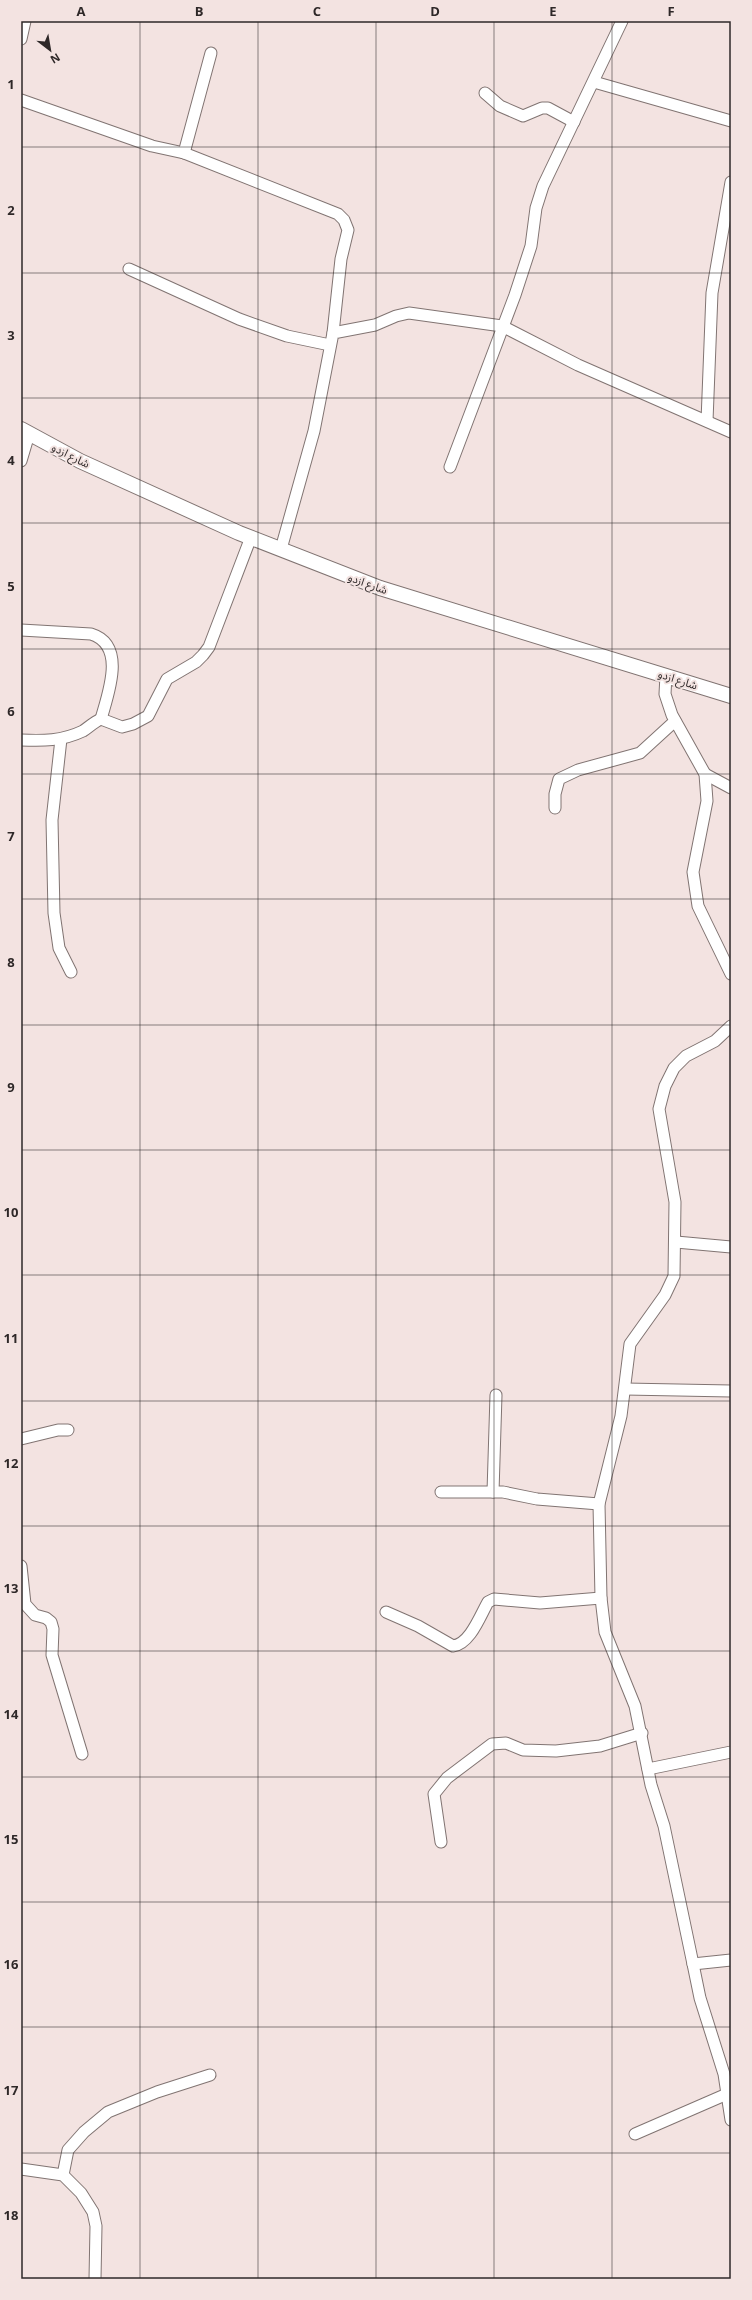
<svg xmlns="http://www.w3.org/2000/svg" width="752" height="2300" viewBox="0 0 752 2300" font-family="'Open Sans','Noto Sans Arabic',sans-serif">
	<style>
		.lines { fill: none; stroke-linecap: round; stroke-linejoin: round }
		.minor-casing { stroke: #817472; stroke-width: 13 }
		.tertiary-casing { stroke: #817472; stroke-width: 16 }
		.minor { stroke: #fff; stroke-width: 11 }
		.tertiary { stroke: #fff; stroke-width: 14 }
		.grid { fill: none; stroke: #2e2828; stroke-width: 1; stroke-opacity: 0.55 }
		.labels { text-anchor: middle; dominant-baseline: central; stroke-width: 4; stroke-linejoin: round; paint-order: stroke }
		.street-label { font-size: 11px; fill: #2e2828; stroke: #f3e3e1 }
		.neatline { fill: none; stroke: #2e2828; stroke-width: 1.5 }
		.grid-label { font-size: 13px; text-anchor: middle; font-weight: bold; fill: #2e2828 }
	</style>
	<rect width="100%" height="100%" fill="#f3e3e1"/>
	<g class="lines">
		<g class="minor-casing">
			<g id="minor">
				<polyline points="21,39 25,21"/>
				<polyline points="594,82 731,121"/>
				<polyline points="485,93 500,106 523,116 542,108 548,108 574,122"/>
				<polyline points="21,100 152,146 184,153 338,214 344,220 348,230 341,259 333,333"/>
				<polyline points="184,153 211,53"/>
				<polyline points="129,269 239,319 287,336 330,345"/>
				<polyline points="707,421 712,293 731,182"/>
				<polyline points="21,461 29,434"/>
				<polyline points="450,467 515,295 531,246 536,208 543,186 622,21"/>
				<polyline points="281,549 314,431 333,333 375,325 396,316 409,313 502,326 578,365 731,432"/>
				<path d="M 21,630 L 91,634 C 127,645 108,694 101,719"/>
				<polyline points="666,675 665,694 672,715 705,774 707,801 693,872 698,906 731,974"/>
				<polyline points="61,739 52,820 54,913 59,948 71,972"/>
				<path d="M 21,740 C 43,741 62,741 83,731 C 89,727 94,722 101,719 L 122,727 L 133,724 L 148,716 L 167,679 L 196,662 L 203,655 L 209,647 L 251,537"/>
				<polyline points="705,774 731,788"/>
				<polyline points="555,808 555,794 559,779 578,770 640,753 675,721"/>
				<polyline points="731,1026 715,1041 686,1056 674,1068 665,1086 659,1109 675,1202 674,1276 665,1295 630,1344 621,1416 599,1504 601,1598 605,1632 635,1706 651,1785 664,1826 693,1964 731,1960"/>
				<polyline points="676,1242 731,1247"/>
				<polyline points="625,1389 731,1391"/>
				<polyline points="21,1439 58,1430 68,1430"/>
				<polyline points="441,1492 503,1492 537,1499 599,1504"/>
				<polyline points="493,1492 496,1395"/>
				<polyline points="21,1566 25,1604 35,1615 46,1618 51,1622 53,1629 52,1655 82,1754"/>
				<path d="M 386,1612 L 418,1626 L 453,1646 C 470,1644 480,1616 488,1602 L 494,1599 L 540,1603 L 601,1598"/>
				<polyline points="648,1769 731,1752"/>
				<polyline points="441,1842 434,1794 447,1778 492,1744 506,1743 523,1750 556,1751 600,1746 642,1733"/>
				<polyline points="727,2094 731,2120"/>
				<polyline points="635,2134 727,2094 724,2074 700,1998 693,1964"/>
				<polyline points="21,2169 63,2175 81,2193 93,2212 96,2226 95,2279"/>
				<polyline points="63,2175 68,2150 84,2132 108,2112 157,2092 210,2075"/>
			</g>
		</g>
		<g class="tertiary-casing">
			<polyline id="tertiary" points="21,429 80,461 239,533 380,588 731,696"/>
		</g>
		<use href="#minor" class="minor"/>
		<use href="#tertiary" class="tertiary"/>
	</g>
	<path class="grid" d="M 140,21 L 140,2279M 258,21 L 258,2279M 376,21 L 376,2279M 494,21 L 494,2279M 612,21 L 612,2279M 21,147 L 731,147M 21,273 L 731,273M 21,398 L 731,398M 21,523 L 731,523M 21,649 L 731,649M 21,774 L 731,774M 21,899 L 731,899M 21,1025 L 731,1025M 21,1150 L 731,1150M 21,1275 L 731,1275M 21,1401 L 731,1401M 21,1526 L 731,1526M 21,1651 L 731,1651M 21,1777 L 731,1777M 21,1902 L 731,1902M 21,2027 L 731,2027M 21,2153 L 731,2153"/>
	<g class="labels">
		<g class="street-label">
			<text transform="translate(71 455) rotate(27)">شارع ازدو</text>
			<text transform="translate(368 583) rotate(20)">شارع ازدو</text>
			<text transform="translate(678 679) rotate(18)">شارع ازدو</text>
		</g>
	</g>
	<rect width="752" height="2300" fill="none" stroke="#f3e3e1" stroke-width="44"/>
	<g transform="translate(50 50) rotate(149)" stroke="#f3e3e1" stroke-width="3" paint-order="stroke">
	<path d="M0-3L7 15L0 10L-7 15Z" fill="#2e2828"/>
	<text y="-6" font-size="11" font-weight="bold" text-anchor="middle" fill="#2e2828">N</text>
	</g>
	<rect x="22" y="22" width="708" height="2256" class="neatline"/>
	<g class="grid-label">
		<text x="81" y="16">A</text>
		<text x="199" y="16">B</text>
		<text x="317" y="16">C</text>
		<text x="435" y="16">D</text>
		<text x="553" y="16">E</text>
		<text x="671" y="16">F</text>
		<text x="11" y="89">1</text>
		<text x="11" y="215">2</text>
		<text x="11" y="340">3</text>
		<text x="11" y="465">4</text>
		<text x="11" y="591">5</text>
		<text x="11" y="716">6</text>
		<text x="11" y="841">7</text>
		<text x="11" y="967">8</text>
		<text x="11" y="1092">9</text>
		<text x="11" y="1217">10</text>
		<text x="11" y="1343">11</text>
		<text x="11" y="1468">12</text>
		<text x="11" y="1593">13</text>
		<text x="11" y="1719">14</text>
		<text x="11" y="1844">15</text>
		<text x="11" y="1969">16</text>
		<text x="11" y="2095">17</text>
		<text x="11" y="2220">18</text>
	</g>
</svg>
